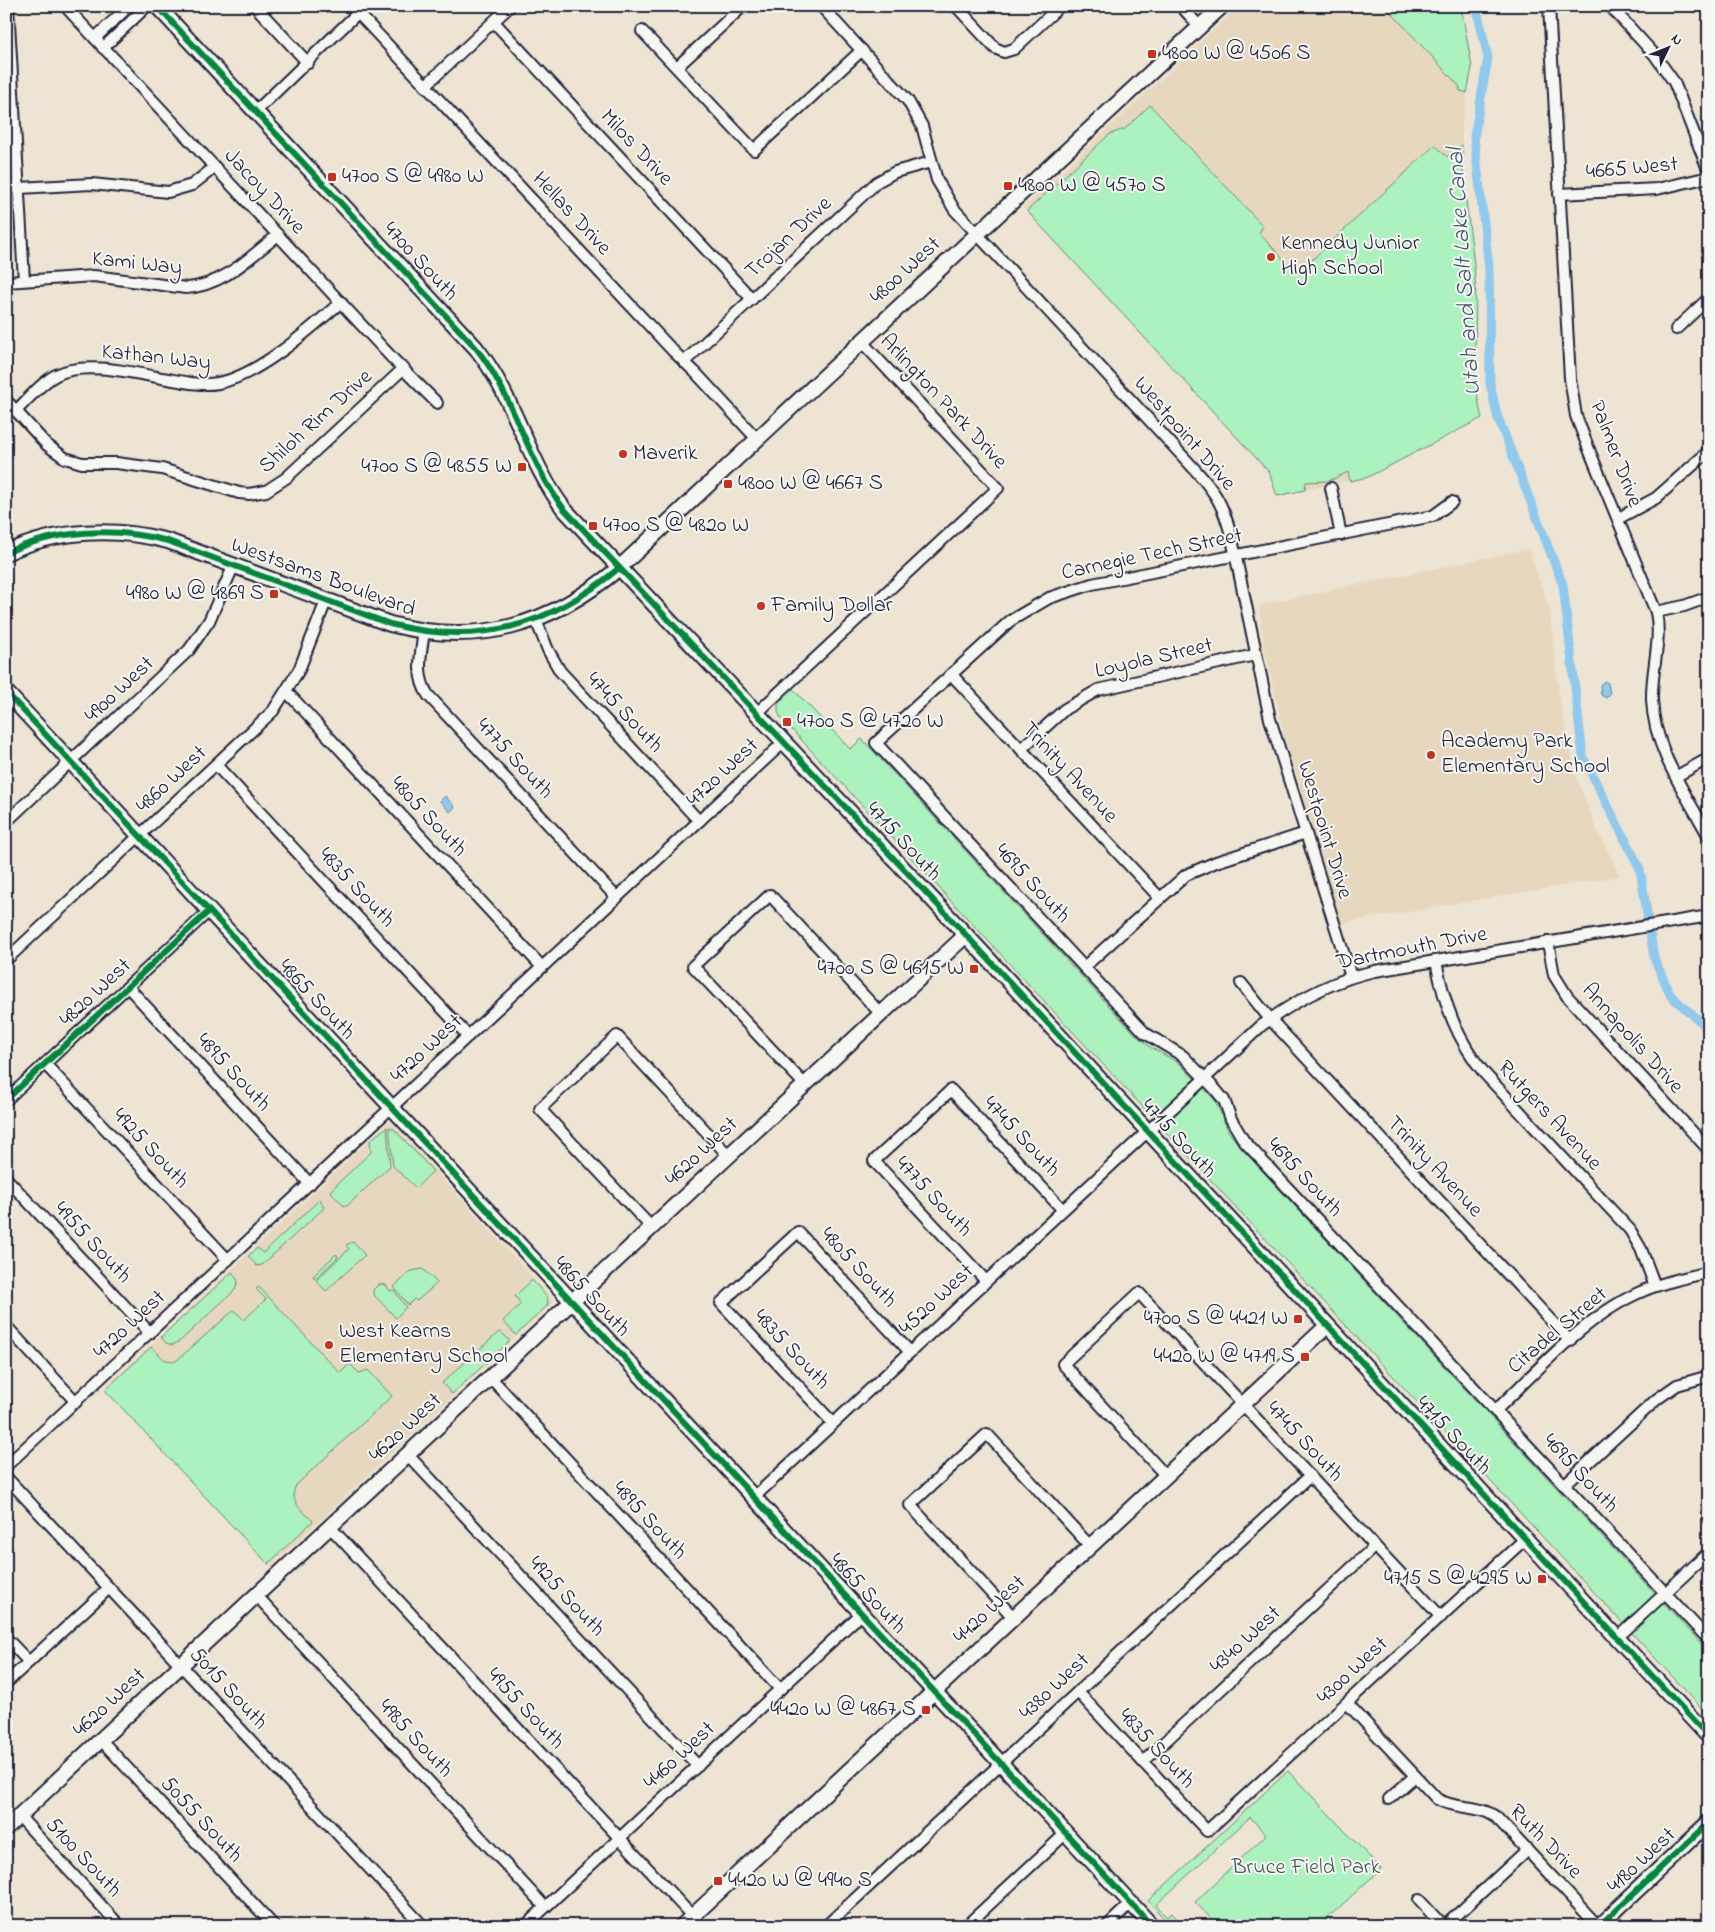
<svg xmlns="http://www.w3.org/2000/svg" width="1715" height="1932" viewBox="0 0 1715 1932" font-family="'Indie Flower',sans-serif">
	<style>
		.built { fill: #e7d7be }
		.green { fill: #abf2be; stroke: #668a7c }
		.water { fill: #8fc9ee; stroke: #6386a6 }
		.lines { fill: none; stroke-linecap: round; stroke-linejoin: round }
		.canal { stroke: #8fc9ee; stroke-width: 9 }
		.street-casing { stroke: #22223b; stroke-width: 14 }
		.secondary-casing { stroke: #22223b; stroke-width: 18 }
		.street { stroke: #f6f6f2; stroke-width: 10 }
		.secondary { stroke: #f6f6f2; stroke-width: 14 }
		.cycleway-casing { stroke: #f6f6f2; stroke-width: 9 }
		.cycleway { stroke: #00873e; stroke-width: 6 }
		.poi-dot { fill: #c8321e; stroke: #f6f6f2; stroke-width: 2 }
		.labels { text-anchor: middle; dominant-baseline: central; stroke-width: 4; stroke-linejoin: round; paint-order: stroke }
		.poi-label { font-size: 22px; fill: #22223b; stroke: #f6f6f2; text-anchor: start }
		.street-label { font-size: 22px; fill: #22223b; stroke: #f6f6f2 }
		.park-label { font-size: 22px; fill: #44565c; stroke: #f6f6f2 }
		.water-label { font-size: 24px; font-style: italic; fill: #435471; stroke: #f6f6f2 }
	</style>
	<rect width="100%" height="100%" fill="#ede4d3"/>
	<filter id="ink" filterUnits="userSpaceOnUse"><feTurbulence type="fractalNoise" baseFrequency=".02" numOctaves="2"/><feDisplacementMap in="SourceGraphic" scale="10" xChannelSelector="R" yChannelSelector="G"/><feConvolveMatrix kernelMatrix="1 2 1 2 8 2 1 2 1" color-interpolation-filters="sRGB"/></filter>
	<g filter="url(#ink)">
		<g class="built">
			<polygon points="1239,6 1461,6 1472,67 1462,124 1462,167 1475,278 1477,391 1482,418 1368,477 1277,496 1269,472 1023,208"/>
			<polygon points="1529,549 1550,613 1559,696 1576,776 1596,828 1620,876 1341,923 1284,735 1264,645 1259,605"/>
			<polygon points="390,1121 554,1301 270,1567 104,1389"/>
		</g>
		<g class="green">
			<polygon points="1385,6 1461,6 1472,67 1467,93 1459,90 1460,87"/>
			<path d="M 1150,105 L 1263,226 L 1259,233 L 1297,274 L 1435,145 L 1447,157 L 1462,145 C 1462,189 1472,233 1475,278 C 1478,324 1470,373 1482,418 L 1368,477 L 1350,481 L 1348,472 L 1329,481 L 1306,482 L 1305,490 L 1277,496 L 1269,472 L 1027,211 L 1110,134 L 1125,129 Z"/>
			<polygon points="792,688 850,749 862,739 1134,1033 1150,1047 1179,1063 1215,1100 1228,1131 1241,1148 1709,1652 1709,1716 781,718 778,712 778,704"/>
			<polygon points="387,1127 390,1166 347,1206 344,1206 330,1191 371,1152 370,1140"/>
			<polygon points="389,1127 395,1130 433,1171 416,1188 393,1166"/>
			<polygon points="320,1199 324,1208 262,1265 257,1266 248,1256 257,1248 263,1253"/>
			<polygon points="353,1242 365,1255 326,1291 316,1280 349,1249 346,1245"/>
			<polygon points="336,1254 338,1257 315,1279 313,1276"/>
			<polygon points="423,1269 437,1283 417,1301 414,1299 408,1305 394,1287 411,1271"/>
			<polygon points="232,1272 238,1281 235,1290 180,1341 173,1345 166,1343 161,1337"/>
			<polygon points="532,1280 547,1297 548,1305 516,1335 503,1321 521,1304 515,1296"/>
			<polygon points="379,1284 386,1285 390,1291 394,1290 406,1307 396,1318 373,1294 373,1290"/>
			<path d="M 259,1287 L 340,1373 L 350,1364 L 359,1373 L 368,1370 L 392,1396 L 296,1485 C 288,1501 303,1511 313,1521 L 268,1564 L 105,1390 L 151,1347 L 165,1360 L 176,1361 L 234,1310 L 244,1320 L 266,1299 L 256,1289 Z"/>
			<polygon points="500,1331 510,1341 452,1394 442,1383"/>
			<polygon points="1288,1771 1381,1869 1319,1926 1218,1926 1195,1902 1266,1835 1250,1817 1156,1905 1167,1917 1172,1913 1184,1926 1171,1926 1148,1901"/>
		</g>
		<g class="water">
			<polygon points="1604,681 1608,683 1610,694 1606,698 1601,695 1600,685"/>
			<polygon points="445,796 455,807 450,812 440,801"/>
		</g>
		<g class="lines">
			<polyline class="canal" points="1476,6 1488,58 1474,137 1489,268 1490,383 1497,415 1563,585 1583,757 1640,869 1654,958 1671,996 1709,1029"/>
			<g class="street-casing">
				<g id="street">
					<polyline points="8,6 24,280"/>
					<polyline points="65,6 394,360 437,403"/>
					<polyline points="255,6 308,63"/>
					<path d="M 821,6 L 908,101 L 922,126 L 937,180 L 954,209 L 1188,462 C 1214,490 1223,502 1232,539 L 1270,719 L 1351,977"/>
					<polyline points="956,6 995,48 1004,52 1014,49 1060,6"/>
					<polyline points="1181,6 1200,27"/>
					<path d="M 1549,6 L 1570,378 L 1576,416 L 1590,452 L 1656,612 C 1662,641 1651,670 1652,700 C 1654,750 1686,794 1709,837"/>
					<polyline points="1610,6 1654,54 1674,82 1709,172"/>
					<polyline points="358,13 674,352 695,372 757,439"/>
					<polyline points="494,22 752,299"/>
					<polyline points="642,31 754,150 862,50"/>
					<polyline points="95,38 129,6"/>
					<polyline points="103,48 147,6"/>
					<polyline points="677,67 743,6"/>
					<polyline points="425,86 510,6"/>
					<polyline points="256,111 365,6"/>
					<polyline points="19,188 92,184 168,192 192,185 215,167"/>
					<polyline points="1559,194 1657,189 1709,177"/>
					<path d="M 6,282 L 94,276 L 186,288 C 223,286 250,257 278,235"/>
					<polyline points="1676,329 1709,298"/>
					<polyline points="684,362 877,182 895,172 931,162"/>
					<polyline points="6,400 47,445 65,458 82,463 116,463 162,469 239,493 249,494 266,491 286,478 404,368"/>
					<path d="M 16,411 C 28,399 41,383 56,375 C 85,360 137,374 168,379 C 184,382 202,386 218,383 C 258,376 310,329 341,302"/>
					<polyline points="1331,488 1341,535"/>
					<polyline points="1452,502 1433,516 1092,584 1049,598 1010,621 876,743 1145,1033 1183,1056 1215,1089 1224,1100 1231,1119 1244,1141 1709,1640"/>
					<polyline points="1619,518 1656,498 1709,451"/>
					<polyline points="1656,612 1684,606 1709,597"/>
					<polyline points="536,620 548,650 560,671 699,821"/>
					<path d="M 424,631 C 421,654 415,675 428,695 L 617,898"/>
					<polyline points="951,674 1159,897"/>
					<polyline points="287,692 542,967"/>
					<polyline points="757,713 998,488 862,342"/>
					<polyline points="1021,749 1065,709 1098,690 1255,655"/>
					<polyline points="216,765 468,1036"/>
					<polyline points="1677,776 1709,758"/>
					<polyline points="6,822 189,650 209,621 234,565"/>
					<polyline points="1548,942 1554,975 1567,996 1709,1150"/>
					<polyline points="6,960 273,711 299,670 326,601"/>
					<path d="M 1436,961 C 1444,1004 1457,1040 1485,1074 L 1630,1230 L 1641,1249 L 1655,1286"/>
					<polyline points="1084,967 1186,875 1216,862 1306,833"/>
					<polyline points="1241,983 1270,1019 1570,1341"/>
					<polyline points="128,987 310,1184"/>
					<polyline points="45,1064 228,1260"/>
					<polyline points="805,1085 693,966 770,895 881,1014"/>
					<polyline points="6,1100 209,911"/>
					<polyline points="6,1178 150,1333"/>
					<polyline points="652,1228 540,1109 617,1036 729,1156"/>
					<polyline points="986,1281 874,1161 951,1090 1062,1209"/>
					<polyline points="6,1326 76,1402"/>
					<polyline points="491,1378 780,1689"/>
					<path d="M 1495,1411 C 1537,1371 1583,1319 1636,1294 C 1659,1283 1684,1278 1709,1272"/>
					<polyline points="833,1423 721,1303 798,1232 910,1352"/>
					<polyline points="408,1455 698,1766"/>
					<polyline points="6,1466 785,741"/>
					<polyline points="1166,1476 1063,1364 1139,1293 1441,1617"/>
					<polyline points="6,1477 423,1926"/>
					<polyline points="1564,1485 1657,1399 1677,1385 1709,1376"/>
					<path d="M 753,1498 L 1261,1026 C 1296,1000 1332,980 1375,971 L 1709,916"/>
					<polyline points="330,1527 692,1916"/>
					<polyline points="257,1596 545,1907"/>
					<polyline points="1014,1618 910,1505 987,1434 1090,1546"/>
					<polyline points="6,1638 29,1662"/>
					<polyline points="1617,1638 1709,1552"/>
					<polyline points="6,1683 109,1588"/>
					<polyline points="1078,1692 1207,1831 1525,1539"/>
					<path d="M 1347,1703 L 1437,1799 C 1456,1810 1478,1804 1496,1817 L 1598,1926"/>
					<polyline points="101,1740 274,1926"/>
					<polyline points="1143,1762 1375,1546"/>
					<polyline points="1389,1799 1415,1776"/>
					<polyline points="19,1816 120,1926"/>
					<polyline points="1419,1900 1443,1926"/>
					<polyline points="525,1926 861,1614"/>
					<polyline points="826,1926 1310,1476"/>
					<polyline points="966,1926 1066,1833"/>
					<polyline points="1107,1926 1131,1903"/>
					<polyline points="1445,1926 1527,1850"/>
				</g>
			</g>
			<g class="secondary-casing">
				<g id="secondary">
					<path d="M 157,6 L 476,348 C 515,397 526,459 564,509 L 966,935 L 1709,1737"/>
					<path d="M 6,553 C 56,529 115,527 168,541 L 390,624 C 478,647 550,626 619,568 L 1222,6"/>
					<polyline points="6,692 1152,1926"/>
					<polyline points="6,1828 966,935"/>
					<polyline points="682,1926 1327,1326"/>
					<polyline points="1599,1926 1709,1822"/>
				</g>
			</g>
			<use href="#street" class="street"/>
			<use href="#secondary" class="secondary"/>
			<g class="cycleway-casing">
				<g id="cycleway">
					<path d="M 157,6 L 476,348 C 515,397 526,459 564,509 L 966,935 L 1709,1737"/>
					<path d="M 6,553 C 56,529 115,527 168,541 L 390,624 C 478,647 550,626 619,568"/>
					<polyline points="6,692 1152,1926"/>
					<polyline points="6,1100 209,911"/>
					<polyline points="1599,1926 1709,1822"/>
				</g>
			</g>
			<use href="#cycleway" class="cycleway"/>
		</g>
	</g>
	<g class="poi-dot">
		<rect x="1147" y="49" width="10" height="10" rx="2.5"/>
		<rect x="327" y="172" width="10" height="10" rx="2.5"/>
		<rect x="1003" y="181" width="10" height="10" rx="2.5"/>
		<circle cx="1271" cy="257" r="5"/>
		<circle cx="623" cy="454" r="5"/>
		<rect x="517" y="462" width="10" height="10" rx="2.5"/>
		<rect x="723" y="479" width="10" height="10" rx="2.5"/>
		<rect x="588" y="521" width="10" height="10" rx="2.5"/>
		<rect x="269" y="589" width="10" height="10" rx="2.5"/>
		<circle cx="761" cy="606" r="5"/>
		<rect x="782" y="717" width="10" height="10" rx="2.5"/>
		<circle cx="1431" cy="755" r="5"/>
		<rect x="969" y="964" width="10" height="10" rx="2.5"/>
		<rect x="1293" y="1314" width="10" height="10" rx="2.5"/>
		<circle cx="329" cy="1345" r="5"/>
		<rect x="1300" y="1352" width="10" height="10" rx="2.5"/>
		<rect x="1537" y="1574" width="10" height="10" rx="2.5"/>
		<rect x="921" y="1705" width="10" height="10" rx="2.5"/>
		<rect x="713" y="1876" width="10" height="10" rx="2.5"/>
	</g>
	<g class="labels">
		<g class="poi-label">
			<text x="1162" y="54">4800 W @ 4506 S</text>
			<text x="342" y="177">4700 S @ 4980 W</text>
			<text x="1018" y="186">4800 W @ 4570 S</text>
			<text x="1281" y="244">Kennedy Junior<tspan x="1281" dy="25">High School</tspan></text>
			<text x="633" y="454">Maverik</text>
			<text x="512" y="467" text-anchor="end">4700 S @ 4855 W</text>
			<text x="738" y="484">4800 W @ 4667 S</text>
			<text x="603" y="526">4700 S @ 4820 W</text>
			<text x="264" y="594" text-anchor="end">4980 W @ 4869 S</text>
			<text x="771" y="606">Family Dollar</text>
			<text x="797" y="722">4700 S @ 4720 W</text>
			<text x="1441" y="742">Academy Park<tspan x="1441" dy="25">Elementary School</tspan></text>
			<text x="964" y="969" text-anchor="end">4700 S @ 4615 W</text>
			<text x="1288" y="1319" text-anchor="end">4700 S @ 4421 W</text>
			<text x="339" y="1332">West Kearns<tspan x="339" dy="25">Elementary School</tspan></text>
			<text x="1295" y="1357" text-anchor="end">4420 W @ 4719 S</text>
			<text x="1532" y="1579" text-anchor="end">4715 S @ 4295 W</text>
			<text x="916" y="1710" text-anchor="end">4420 W @ 4867 S</text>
			<text x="728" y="1881">4420 W @ 4940 S</text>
		</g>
		<g class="street-label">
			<text transform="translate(636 148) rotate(47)">Milos Drive</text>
			<text transform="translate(1632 169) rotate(-5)">4665 West</text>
			<text transform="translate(264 192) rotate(47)">Jacoy Drive</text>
			<text transform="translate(571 214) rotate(47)">Hellas Drive</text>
			<text transform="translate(789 238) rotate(-43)">Trojan Drive</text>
			<text transform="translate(420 262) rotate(47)">4700 South</text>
			<text transform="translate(137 264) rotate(6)">Kami Way</text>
			<text transform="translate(906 271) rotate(-43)">4800 West</text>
			<text transform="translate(156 358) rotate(6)">Kathan Way</text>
			<text transform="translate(943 402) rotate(47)">Arlington Park Drive</text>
			<text transform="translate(316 422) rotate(-42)">Shiloh Rim Drive</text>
			<text transform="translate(1184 434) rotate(49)">Westpoint Drive</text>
			<text transform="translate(1615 454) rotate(69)">Palmer Drive</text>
			<text transform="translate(1152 555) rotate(-12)">Carnegie Tech Street</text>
			<text transform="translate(323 578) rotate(20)">Westsams Boulevard</text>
			<text transform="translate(1154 659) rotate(-13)">Loyola Street</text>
			<text transform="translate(120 690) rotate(-43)">4900 West</text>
			<text transform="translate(624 713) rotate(47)">4745 South</text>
			<text transform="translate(514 759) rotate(47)">4775 South</text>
			<text transform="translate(723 773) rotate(-43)">4720 West</text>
			<text transform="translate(1069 773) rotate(47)">Trinity Avenue</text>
			<text transform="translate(172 780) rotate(-43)">4860 West</text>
			<text transform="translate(428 817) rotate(47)">4805 South</text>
			<text transform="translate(1324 830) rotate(73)">Westpoint Drive</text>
			<text transform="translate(903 842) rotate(47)">4715 South</text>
			<text transform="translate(1032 884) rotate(47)">4695 South</text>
			<text transform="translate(356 888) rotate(47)">4835 South</text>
			<text transform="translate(1412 949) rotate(-11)">Dartmouth Drive</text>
			<text transform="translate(96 993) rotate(-43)">4820 West</text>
			<text transform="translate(316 1000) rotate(47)">4865 South</text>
			<text transform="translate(1632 1039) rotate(48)">Annapolis Drive</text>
			<text transform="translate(427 1049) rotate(-43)">4720 West</text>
			<text transform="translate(233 1073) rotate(47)">4895 South</text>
			<text transform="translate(1549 1116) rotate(47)">Rutgers Avenue</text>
			<text transform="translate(1021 1137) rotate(47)">4745 South</text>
			<text transform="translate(1178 1139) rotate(47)">4715 South</text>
			<text transform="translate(150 1149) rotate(47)">4925 South</text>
			<text transform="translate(702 1152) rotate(-43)">4620 West</text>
			<text transform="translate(1434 1167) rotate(47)">Trinity Avenue</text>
			<text transform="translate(1304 1178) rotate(47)">4695 South</text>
			<text transform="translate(933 1197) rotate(47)">4775 South</text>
			<text transform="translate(92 1243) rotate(47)">4955 South</text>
			<text transform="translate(858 1268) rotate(47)">4805 South</text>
			<text transform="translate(591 1297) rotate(47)">4865 South</text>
			<text transform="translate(937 1300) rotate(-43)">4520 West</text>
			<text transform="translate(130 1325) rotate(-43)">4720 West</text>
			<text transform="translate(1558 1331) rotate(-40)">Citadel Street</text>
			<text transform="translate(791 1350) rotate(47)">4835 South</text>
			<text transform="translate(406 1428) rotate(-43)">4620 West</text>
			<text transform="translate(1453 1436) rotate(47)">4715 South</text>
			<text transform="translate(1304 1442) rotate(47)">4745 South</text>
			<text transform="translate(1580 1474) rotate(47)">4695 South</text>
			<text transform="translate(649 1521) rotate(47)">4895 South</text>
			<text transform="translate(867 1594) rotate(47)">4865 South</text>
			<text transform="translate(566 1597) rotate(47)">4925 South</text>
			<text transform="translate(990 1610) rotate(-43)">4420 West</text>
			<text transform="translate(1246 1640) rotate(-43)">4340 West</text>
			<text transform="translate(1353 1671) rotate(-43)">4300 West</text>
			<text transform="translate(1055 1687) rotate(-43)">4380 West</text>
			<text transform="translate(228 1689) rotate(47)">5015 South</text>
			<text transform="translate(110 1703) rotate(-43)">4620 West</text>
			<text transform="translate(525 1709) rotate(47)">4955 South</text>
			<text transform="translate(415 1739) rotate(47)">4985 South</text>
			<text transform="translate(1156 1749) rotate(47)">4835 South</text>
			<text transform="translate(680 1756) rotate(-43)">4460 West</text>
			<text transform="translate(201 1820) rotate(47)">5055 South</text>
			<text transform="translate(1545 1842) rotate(46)">Ruth Drive</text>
			<text transform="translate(83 1858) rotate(47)">5100 South</text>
			<text transform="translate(1642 1861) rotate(-43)">4180 West</text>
		</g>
		<g class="park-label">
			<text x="1306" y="1868">Bruce Field Park</text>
		</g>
		<g class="water-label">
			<text transform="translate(1465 272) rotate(-94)">Utah and Salt Lake Canal</text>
		</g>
	</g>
	<rect width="1715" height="1932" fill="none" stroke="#f6f6f2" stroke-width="25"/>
	<rect x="12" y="12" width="1690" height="1907" fill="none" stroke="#22223b" stroke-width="2" filter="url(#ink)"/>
	<g transform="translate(1668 48) rotate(47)" stroke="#f6f6f2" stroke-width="4" paint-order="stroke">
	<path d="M0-4L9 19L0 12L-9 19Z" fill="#22223b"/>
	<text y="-8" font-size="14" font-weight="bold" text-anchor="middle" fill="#22223b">N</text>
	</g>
</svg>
